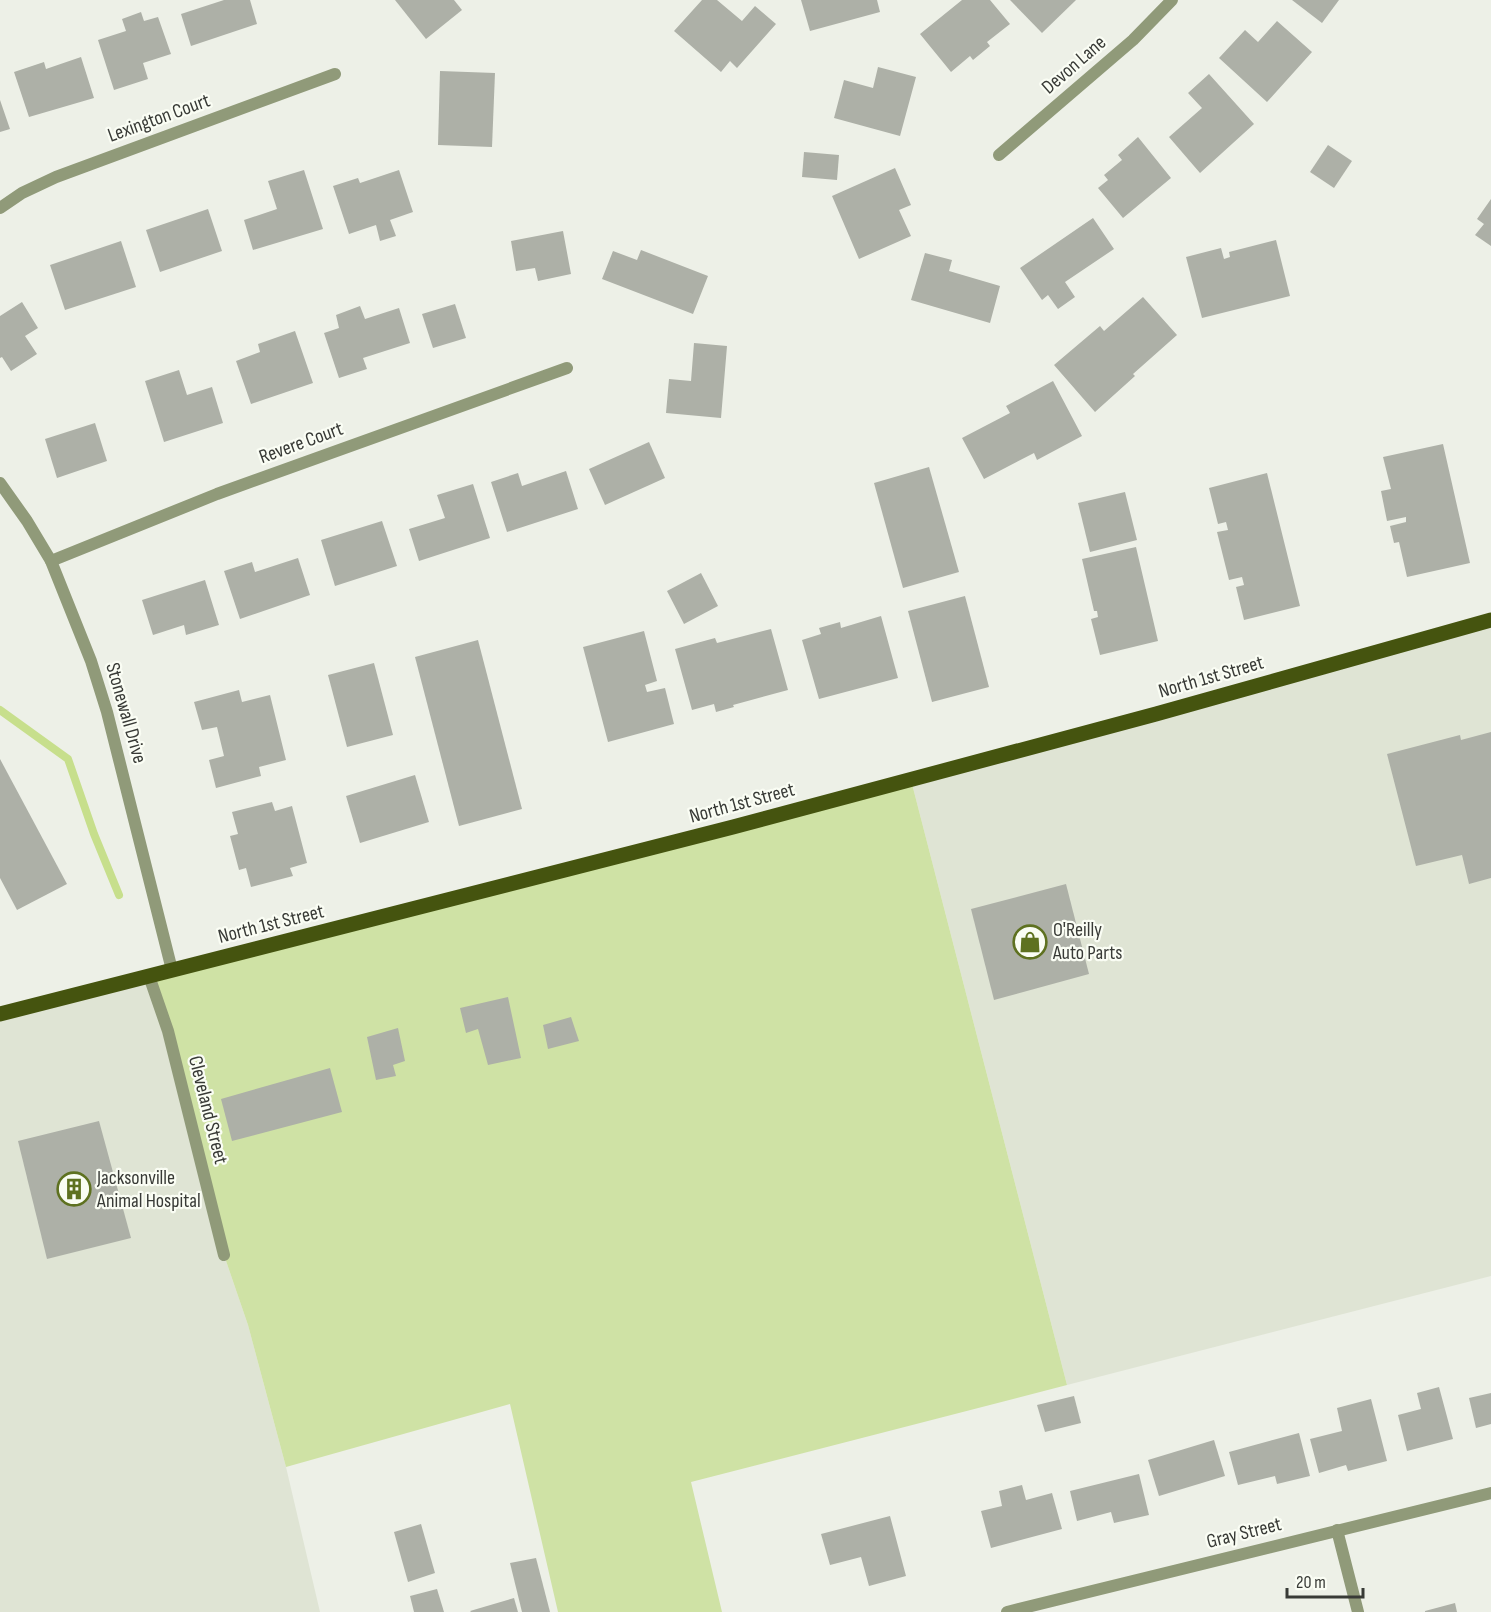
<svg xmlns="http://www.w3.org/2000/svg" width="1491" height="1612" viewBox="0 0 1491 1612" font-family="'Sofia Sans Condensed',sans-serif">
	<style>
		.built { fill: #dfe4d4 }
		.green { fill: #cfe2a5 }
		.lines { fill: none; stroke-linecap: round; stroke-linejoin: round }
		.stream { stroke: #c7df8c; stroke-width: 8 }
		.building { fill: #adb0a7 }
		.minor { stroke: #909a79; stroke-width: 12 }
		.tertiary { stroke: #909a79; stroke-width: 12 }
		.primary { stroke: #45540f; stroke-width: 15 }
		.labels { text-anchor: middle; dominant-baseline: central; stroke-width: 4.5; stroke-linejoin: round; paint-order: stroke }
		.street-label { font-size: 20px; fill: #383a36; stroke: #fafdf4 }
		.poi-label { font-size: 20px; fill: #383a36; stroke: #fafdf4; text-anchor: start }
	</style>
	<rect width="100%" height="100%" fill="#edf0e7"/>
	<g class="built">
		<polygon points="1491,620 1491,1276 1067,1385 911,780"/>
		<polygon points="149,976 224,1255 248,1325 286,1467 320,1612 0,1612 0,1014"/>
	</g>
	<polygon class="green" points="911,780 1067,1385 691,1482 722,1612 558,1612 510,1404 286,1467 248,1325 224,1255 149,976"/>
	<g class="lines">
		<polyline class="stream" points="0,710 68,759 94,834 119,895"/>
	</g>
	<g class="building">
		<polygon points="224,0 250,0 257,24 191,46 181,14"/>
		<polygon points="395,0 454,0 462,10 426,39"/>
		<polygon points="702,0 717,0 742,21 755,6 776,24 737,68 730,61 721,72 674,31"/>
		<polygon points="801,0 877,0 880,12 810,31"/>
		<polygon points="962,0 990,0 1010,24 987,42 990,46 973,60 970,56 951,72 920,34"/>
		<polygon points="1010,0 1076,0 1042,33"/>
		<polygon points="1292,0 1339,0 1322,23"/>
		<polygon points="141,12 144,21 158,17 171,54 143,63 148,79 114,90 98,40 126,31 122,19"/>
		<polygon points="1277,21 1312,52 1267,102 1219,58 1245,30 1258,42"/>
		<polygon points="81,57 94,98 29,117 14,72 44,62 46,69"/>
		<polygon points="878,67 916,77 900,136 834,118 844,80 873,88"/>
		<polygon points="440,71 495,73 492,147 438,145"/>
		<polygon points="1209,74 1254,124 1200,173 1169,137 1202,108 1188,93"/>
		<polygon points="0,100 10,129 0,132"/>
		<polygon points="1138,137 1171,178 1123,218 1098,188 1108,180 1104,175 1122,160 1118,155"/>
		<polygon points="1328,145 1352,161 1334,188 1310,172"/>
		<polygon points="804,152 839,155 837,180 802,177"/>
		<polygon points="895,168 911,205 899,210 911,236 859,259 832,196"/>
		<polygon points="304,170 323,229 253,250 244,220 277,209 268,181"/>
		<polygon points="399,170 413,212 390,220 396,236 380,241 376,225 349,234 333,186 358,178 360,183"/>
		<polygon points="1491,199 1491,246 1475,235 1484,224 1477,219"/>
		<polygon points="208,209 222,251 160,272 146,230"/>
		<polygon points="1093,218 1114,249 1065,282 1075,297 1058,309 1048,295 1042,300 1020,268"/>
		<polygon points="563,231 571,274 538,281 535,268 516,271 511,241"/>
		<polygon points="1276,240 1290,296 1202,318 1186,257 1221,248 1224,259 1230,257 1229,252"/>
		<polygon points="121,241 136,287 65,310 50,265"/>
		<polygon points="641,250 708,276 693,314 602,279 613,251 637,260"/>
		<polygon points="925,253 952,260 949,271 1000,286 990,323 911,300"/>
		<polygon points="1143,297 1177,335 1133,374 1135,376 1095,412 1054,365 1100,326 1104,331"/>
		<polygon points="22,302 38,328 25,336 37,354 11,371 2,357 0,358 0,316"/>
		<polygon points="455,304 466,338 433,348 422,314"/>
		<polygon points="360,306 365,319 399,308 410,343 363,358 367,369 339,378 324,333 339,328 336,315"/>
		<polygon points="295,331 313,383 251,404 236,361 260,352 258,344"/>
		<polygon points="694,343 727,346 721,418 666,413 669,379 691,381"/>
		<polygon points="179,370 187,395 212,387 223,423 164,442 145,381"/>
		<polygon points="1053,381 1082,436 1037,460 1034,453 984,479 962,438 1010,413 1006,406"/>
		<polygon points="95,423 107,461 57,478 45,439"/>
		<polygon points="649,442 665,478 605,505 589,469"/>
		<polygon points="1443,444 1470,563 1407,577 1399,542 1394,543 1390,526 1406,522 1406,517 1387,521 1381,491 1391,489 1383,457"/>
		<polygon points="929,467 959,572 903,588 874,483"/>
		<polygon points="566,471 578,509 507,532 491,482 518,473 522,486"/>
		<polygon points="1267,473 1300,606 1244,620 1236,587 1244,585 1242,577 1229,580 1217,532 1228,530 1226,522 1218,524 1209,488"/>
		<polygon points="473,484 490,538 419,561 409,529 445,518 437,495"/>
		<polygon points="1125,492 1137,540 1090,552 1078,503"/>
		<polygon points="382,521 397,566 335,586 321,540"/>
		<polygon points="1136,547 1158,641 1100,655 1091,619 1098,617 1097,611 1094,611 1082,559"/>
		<polygon points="298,558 310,595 240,619 224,571 252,562 255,572"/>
		<polygon points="701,573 718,606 684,624 667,591"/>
		<polygon points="205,580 219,625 186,635 184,625 153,635 142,600"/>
		<polygon points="965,596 989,687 932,702 908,611"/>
		<polygon points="881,616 898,678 819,699 802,640 821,634 819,628 840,622 841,628"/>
		<polygon points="771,629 788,690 733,705 734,707 716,712 714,704 692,710 675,649 715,638 717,643"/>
		<polygon points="644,631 657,681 645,685 647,692 665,688 674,724 608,742 583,647"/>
		<polygon points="478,640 522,809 459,826 415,657"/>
		<polygon points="374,663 393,735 347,747 328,675"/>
		<polygon points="239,690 242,702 270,695 286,760 259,767 261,776 216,788 209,760 224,756 217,727 202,730 194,702"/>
		<polygon points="1491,732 1491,878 1469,884 1462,855 1416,866 1387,754 1460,735 1461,740"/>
		<polygon points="0,759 67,884 17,910 0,878"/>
		<polygon points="415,775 429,822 360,843 346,796"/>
		<polygon points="272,802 275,811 292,806 307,863 290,868 293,876 251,887 246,868 239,870 230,836 238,834 232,812"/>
		<polygon points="1066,884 1089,974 994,1000 971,909"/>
		<polygon points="508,997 521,1058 488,1065 478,1029 466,1033 460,1008"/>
		<polygon points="571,1017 579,1041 548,1049 543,1025"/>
		<polygon points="398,1028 405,1061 393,1065 396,1076 376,1080 367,1037"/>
		<polygon points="330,1068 342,1112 232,1141 221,1099"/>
		<polygon points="99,1121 131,1238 47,1259 18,1141"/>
		<polygon points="1439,1387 1453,1439 1407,1451 1398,1415 1421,1409 1417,1393"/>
		<polygon points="1491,1393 1491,1424 1476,1428 1469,1398"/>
		<polygon points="1074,1396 1081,1423 1045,1432 1037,1405"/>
		<polygon points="1371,1399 1387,1461 1348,1471 1346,1465 1319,1473 1310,1439 1342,1431 1337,1408"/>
		<polygon points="1299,1433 1310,1476 1277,1484 1275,1476 1238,1485 1229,1452"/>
		<polygon points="1214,1440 1225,1476 1159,1496 1148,1460"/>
		<polygon points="1139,1474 1149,1515 1114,1523 1111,1512 1077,1521 1070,1491"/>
		<polygon points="1022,1485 1026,1500 1052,1493 1062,1529 991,1548 981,1511 1002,1506 999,1491"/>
		<polygon points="890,1516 906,1576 869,1586 861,1557 830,1565 821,1534"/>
		<polygon points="421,1524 435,1573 408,1582 394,1532"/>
		<polygon points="536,1558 550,1612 522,1612 510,1563"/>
		<polygon points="437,1589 444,1612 414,1612 410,1596"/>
		<polygon points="514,1598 518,1612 471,1612 470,1611"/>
		<polygon points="1455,1603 1457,1612 1425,1612 1425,1611"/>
	</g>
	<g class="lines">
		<g class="minor">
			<polyline points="999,155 1133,40 1172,0"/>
			<polyline points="0,208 22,193 56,177 335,74"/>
			<polyline points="51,561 217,494 567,368"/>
			<polyline points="149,976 168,1031 224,1255"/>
			<polyline points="1337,1530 1358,1612"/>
			<polyline points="1007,1612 1491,1493"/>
		</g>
		<polyline class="tertiary" points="0,483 27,521 51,561 91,661 107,712 172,970"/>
		<polyline class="primary" points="0,1014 733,827 1156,714 1491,620"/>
	</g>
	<defs>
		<g id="shop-ring" transform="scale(1.725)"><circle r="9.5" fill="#fafdf4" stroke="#5e7120" stroke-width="1.5"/><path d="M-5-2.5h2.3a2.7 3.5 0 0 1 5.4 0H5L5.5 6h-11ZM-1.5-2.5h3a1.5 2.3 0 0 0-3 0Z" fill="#5e7120"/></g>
		<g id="building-ring" transform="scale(1.725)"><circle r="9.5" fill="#fafdf4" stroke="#5e7120" stroke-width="1.5"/><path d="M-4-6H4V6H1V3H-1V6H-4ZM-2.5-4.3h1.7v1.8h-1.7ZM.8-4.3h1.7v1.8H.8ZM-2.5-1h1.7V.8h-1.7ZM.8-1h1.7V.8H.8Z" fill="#5e7120"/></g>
	</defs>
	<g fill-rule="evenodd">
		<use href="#shop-ring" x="1030" y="942"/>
		<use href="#building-ring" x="74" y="1189"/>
	</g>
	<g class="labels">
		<g class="street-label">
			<text transform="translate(1074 65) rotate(-41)">Devon Lane</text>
			<text transform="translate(159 118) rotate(-20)">Lexington Court</text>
			<text transform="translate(301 443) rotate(-20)">Revere Court</text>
			<text transform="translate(1211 677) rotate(-16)">North 1st Street</text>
			<text transform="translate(126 713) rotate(74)">Stonewall Drive</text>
			<text transform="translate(742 803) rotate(-15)">North 1st Street</text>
			<text transform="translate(271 924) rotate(-14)">North 1st Street</text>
			<text transform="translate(208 1110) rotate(76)">Cleveland Street</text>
			<text transform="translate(1244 1533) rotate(-14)">Gray Street</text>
		</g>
		<g class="poi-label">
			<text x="1053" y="930">O'Reilly<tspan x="1053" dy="23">Auto Parts</tspan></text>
			<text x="97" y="1178">Jacksonville<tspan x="97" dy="23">Animal Hospital</tspan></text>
		</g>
	</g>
	<path d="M1287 1588v9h76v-9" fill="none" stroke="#383a36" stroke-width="3"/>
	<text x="1296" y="1588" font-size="18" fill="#383a36" stroke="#fafdf4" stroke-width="4.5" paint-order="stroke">20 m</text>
</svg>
